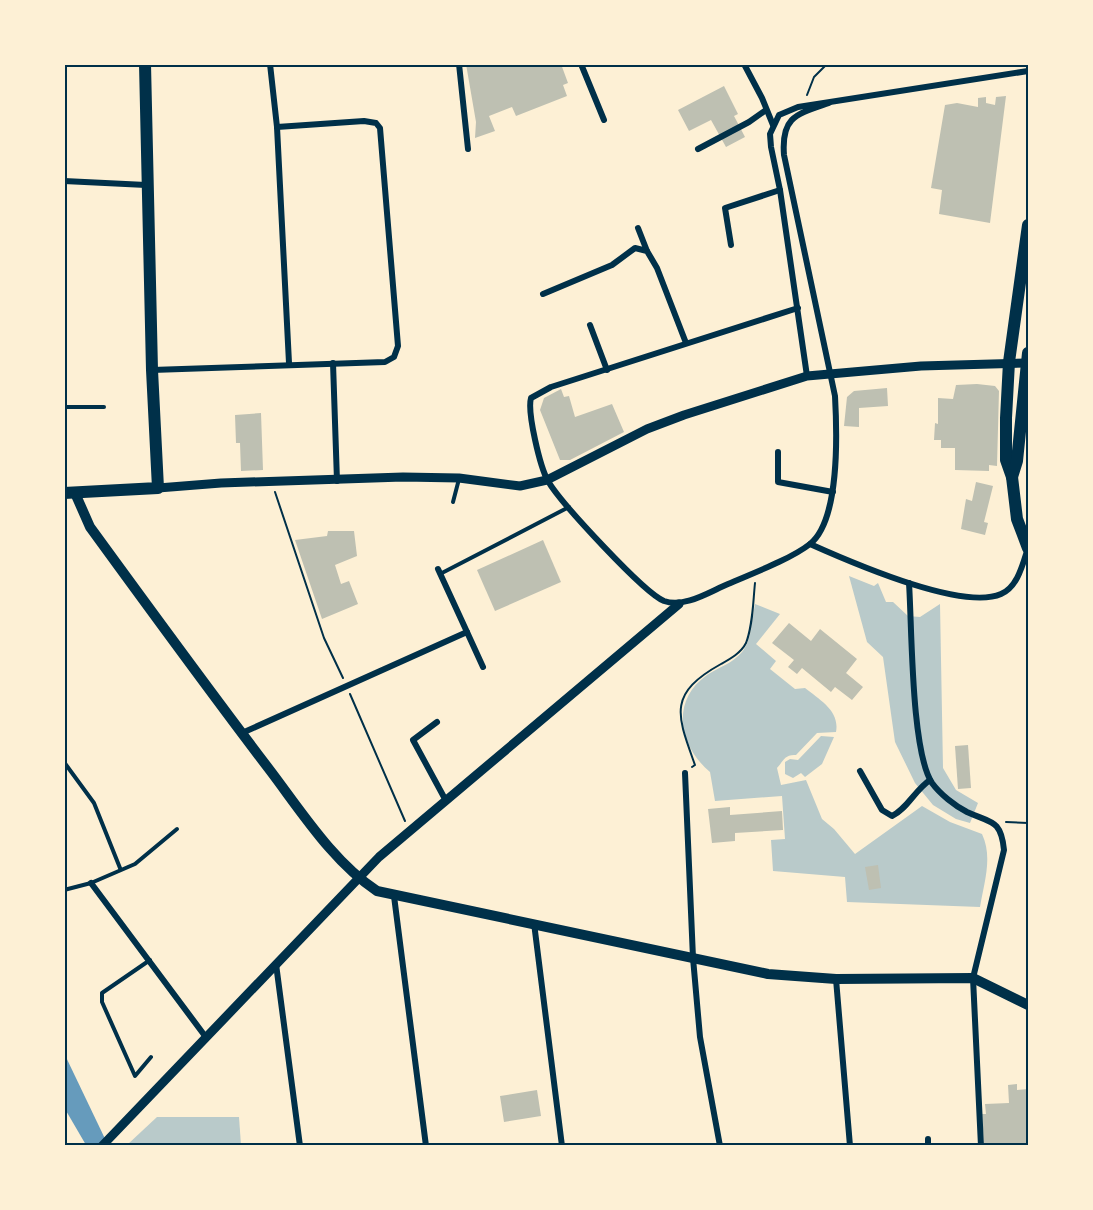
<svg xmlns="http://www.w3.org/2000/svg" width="1093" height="1210" viewBox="0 0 1093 1210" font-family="Rubik,sans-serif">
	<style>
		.green { fill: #b9caca }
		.water { fill: #669bbc }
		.building { fill: #bec0b2 }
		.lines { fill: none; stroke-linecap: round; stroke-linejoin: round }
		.path { stroke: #003049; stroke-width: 2 }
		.service { stroke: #003049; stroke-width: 4 }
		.minor { stroke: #003049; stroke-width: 6 }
		.tertiary { stroke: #003049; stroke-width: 9 }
		.secondary { stroke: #003049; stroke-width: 10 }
		.primary { stroke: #003049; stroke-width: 12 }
		.trunk { stroke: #003049; stroke-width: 12 }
		.neatline { fill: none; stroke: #003049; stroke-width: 2 }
	</style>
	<rect width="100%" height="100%" fill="#fdf0d5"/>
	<g class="green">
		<polygon points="849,576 874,586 878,583 886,602 893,602 908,616 920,617 940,604 943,768 956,790 978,803 970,823 956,819 933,805 915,783 895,742 883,657 867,642"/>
		<path d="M 755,604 L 780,614 L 756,644 L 776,661 L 770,669 L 795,689 L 805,688 C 820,700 840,711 836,732 L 817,733 L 796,755 C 784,754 783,762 777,768 L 781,785 L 806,780 L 822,819 L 834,829 L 855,854 L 922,806 L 950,822 L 982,834 C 993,857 984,883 980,907 L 847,902 L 845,877 L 773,871 L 771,840 L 785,839 L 782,796 L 715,801 L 710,772 C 679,746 670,701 707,675 C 719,667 732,664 742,652 C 752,640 752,619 755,604 Z"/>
		<polygon points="821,736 834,737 822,764 805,777 801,773 793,778 785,774 785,762 790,759 798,760"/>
		<polygon points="157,1117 239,1117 241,1145 127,1145"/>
	</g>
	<polygon class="water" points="64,1053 108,1145 86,1145 65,1109"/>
	<g class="building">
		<polygon points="466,64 561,64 568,83 563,85 567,96 516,116 512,107 489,116 495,131 475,138 476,122"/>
		<polygon points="724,86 738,114 734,116 745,137 726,147 711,120 689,131 678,110"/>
		<polygon points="1006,96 990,223 939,214 942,190 931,188 945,105 957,103 978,107 978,98 986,97 986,103 995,105 996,97"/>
		<polygon points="977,384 995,386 999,391 997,466 989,465 989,471 955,470 955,448 941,448 941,440 934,440 935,423 938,424 938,398 953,399 956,385"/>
		<polygon points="887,388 888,406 859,408 859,427 844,426 847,397 854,391"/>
		<polygon points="561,389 564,397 569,396 575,417 612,404 624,432 570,460 560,460 540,410 544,398"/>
		<polygon points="261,413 263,470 241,471 240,443 236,443 235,415"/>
		<polygon points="976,482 993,486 984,522 988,523 985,535 961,529 966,499 972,501"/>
		<polygon points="328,531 354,531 357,556 335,565 341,584 349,581 358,604 322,619 295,540 327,536"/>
		<polygon points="543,540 561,582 495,611 477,570"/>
		<polygon points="789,623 811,641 820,629 857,659 846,673 863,687 852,700 835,687 831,692 802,668 797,674 788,667 794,660 772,643"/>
		<polygon points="968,745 971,788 958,789 955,746"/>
		<polygon points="730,807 730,815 782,811 783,830 735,833 735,841 712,843 708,809"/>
		<polygon points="878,865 881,888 869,890 865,867"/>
		<polygon points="1017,1084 1017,1090 1028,1089 1028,1146 984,1144 982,1114 986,1114 985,1104 1009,1103 1008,1085"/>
		<polygon points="537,1090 541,1116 504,1122 500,1096"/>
	</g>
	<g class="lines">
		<g class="path">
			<polyline points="807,95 814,77 827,64"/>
			<polyline points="275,492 324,638 343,678"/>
			<polyline points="350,694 405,821"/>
			<path d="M 692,767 L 695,765 C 677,715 667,694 721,664 C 730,659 741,653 746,643 C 753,625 753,602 755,583"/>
			<polyline points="1006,822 1028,823"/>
		</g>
		<g class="service">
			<polyline points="64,407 104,407"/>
			<polyline points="453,502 459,479"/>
			<polyline points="440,574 569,507"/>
			<polyline points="64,762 94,803 120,868"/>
			<polyline points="64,890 91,883 135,864 177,829"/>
			<polyline points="150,960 102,993 102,1002 135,1076 151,1057"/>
		</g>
		<g class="minor">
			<polyline points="270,64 277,127 289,363"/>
			<polyline points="459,64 468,149"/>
			<polyline points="581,64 604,120"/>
			<polyline points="744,64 762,98 773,125"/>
			<polyline points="698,149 749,122 766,110"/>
			<polyline points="64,181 146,185"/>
			<polyline points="638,228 647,251"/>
			<polyline points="731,245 725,208 780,190"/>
			<polyline points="543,294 612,265 635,248 647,251 657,268 686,343"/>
			<path d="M 798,308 L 551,387 L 531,398 C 527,412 540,467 548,481 C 560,502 644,593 664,601 C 685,608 709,592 728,584 C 751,574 791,559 810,544 C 840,520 837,432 835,396 L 784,155 C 781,116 797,114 829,103"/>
			<polyline points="590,325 607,370"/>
			<polyline points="333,363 337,481"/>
			<polyline points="152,370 385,362 394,357 398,346 380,128 376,123 364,121 277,127"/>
			<polyline points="807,376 780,190 771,147 770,134 779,115 798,107 1028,71"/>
			<polyline points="778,452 778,482 833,492"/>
			<path d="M 810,544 C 848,561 962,611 1001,594 C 1018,587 1023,563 1028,548"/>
			<polyline points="438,569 467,632"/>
			<path d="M 909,583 C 912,627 911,751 932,783 C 940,794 955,806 967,812 C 991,823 1001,819 1004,850 L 973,978 L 981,1146"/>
			<polyline points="437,722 413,740 445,799"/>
			<polyline points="242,733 467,632 483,667"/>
			<path d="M 860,771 L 882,810 L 892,816 C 907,809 915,790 930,780"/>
			<polyline points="685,773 693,958 700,1037 720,1146"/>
			<polyline points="91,883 205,1036"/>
			<polyline points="394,896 426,1146"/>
			<polyline points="534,923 562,1146"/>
			<polyline points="276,964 300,1146"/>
			<polyline points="836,979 850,1146"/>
			<polyline points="928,1139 928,1146"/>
		</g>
		<g class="tertiary">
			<polyline points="158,488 221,483 403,477 459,478 520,486 547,480 647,429 684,415 807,376 921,366 1026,363"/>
			<polyline points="102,1146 379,857 679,604"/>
		</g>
		<path class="secondary" d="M 75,493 L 90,527 C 149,608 208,689 269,769 C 301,811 333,862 377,891 L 768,974 L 836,979 L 973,978 L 1028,1005"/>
		<polyline class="primary" points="64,493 158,488 152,370 145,64"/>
		<g class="trunk">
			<polyline points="1028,225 1009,362 1006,418 1006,460 1012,477 1017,519 1028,548"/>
			<polyline points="1012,477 1017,461 1028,353"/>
		</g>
	</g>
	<rect width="1093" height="1210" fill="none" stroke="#fdf0d5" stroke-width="132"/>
	<rect x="66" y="66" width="961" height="1078" class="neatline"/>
</svg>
